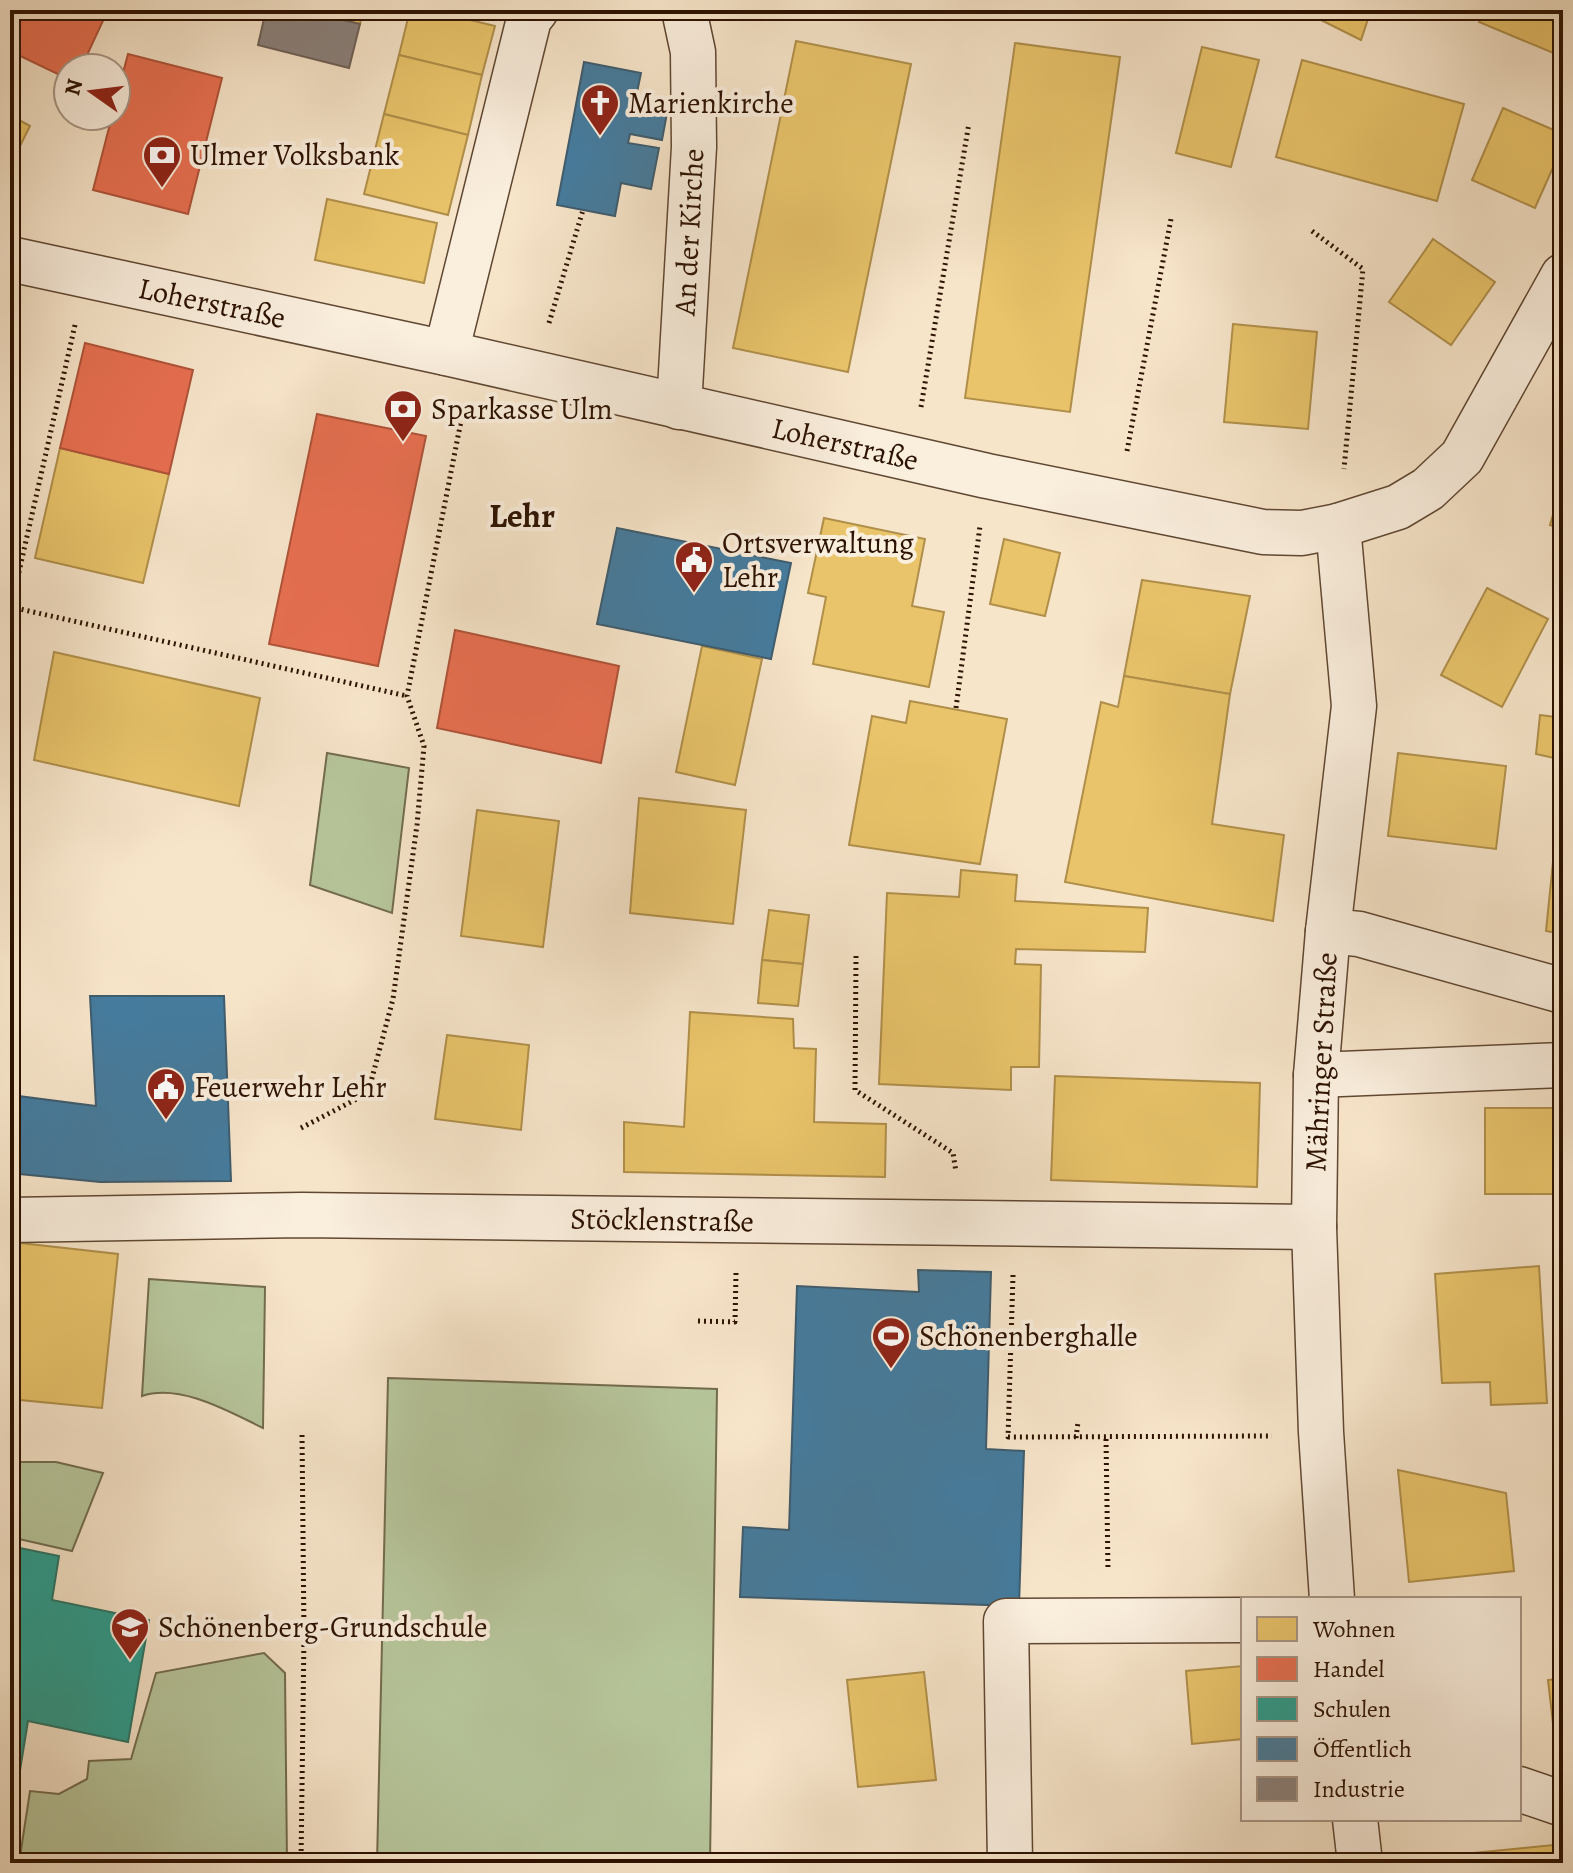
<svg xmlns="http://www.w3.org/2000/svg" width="1573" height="1873" viewBox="0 0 1573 1873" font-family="Alegreya,serif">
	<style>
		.green { fill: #b7c69c; stroke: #726c4e; stroke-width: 2 }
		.homes { fill: #e9c46a; stroke: #b08f4a; stroke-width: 2 }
		.shops { fill: #e76f51; stroke: #af5339; stroke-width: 2 }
		.schools { fill: #2a9d8f; stroke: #2b7364; stroke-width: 2 }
		.public { fill: #457b9d; stroke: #3e5c6e; stroke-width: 2 }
		.industry { fill: #8a817c; stroke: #6e6057; stroke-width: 2 }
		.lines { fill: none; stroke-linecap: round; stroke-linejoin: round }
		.minor-casing { stroke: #5f4732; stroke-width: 47 }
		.path { stroke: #2c1200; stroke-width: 5; stroke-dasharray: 2 4; stroke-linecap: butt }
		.minor { stroke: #faeedd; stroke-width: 44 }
		.labels { text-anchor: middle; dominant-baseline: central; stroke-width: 8; stroke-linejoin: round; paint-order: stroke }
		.poi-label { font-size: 30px; fill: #2c1200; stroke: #faeedd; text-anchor: start }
		.street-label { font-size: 30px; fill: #2c1200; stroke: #faeedd }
		.quarter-label { font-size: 34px; font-weight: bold; fill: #2c1200; stroke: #faeedd }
	</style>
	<rect width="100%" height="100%" fill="#f7e5ca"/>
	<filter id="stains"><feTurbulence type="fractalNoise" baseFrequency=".0025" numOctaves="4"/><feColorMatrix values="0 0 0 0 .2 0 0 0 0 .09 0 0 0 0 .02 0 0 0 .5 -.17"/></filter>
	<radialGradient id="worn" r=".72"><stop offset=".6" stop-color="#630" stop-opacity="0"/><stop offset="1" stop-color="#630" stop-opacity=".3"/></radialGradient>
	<g class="green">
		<polygon points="327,753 409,768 392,913 310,885"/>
		<path d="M 149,1279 L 265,1287 L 263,1428 C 230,1412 180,1383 142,1396 Z"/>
		<polygon points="388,1378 717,1389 710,1863 377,1863"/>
		<polygon points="10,1462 56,1462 103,1473 72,1551 10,1537"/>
		<polygon points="264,1653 285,1673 287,1863 19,1863 30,1791 59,1794 87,1779 89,1761 131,1759 156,1673"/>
	</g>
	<g class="homes">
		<polygon points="302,10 363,10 360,24"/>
		<polygon points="410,10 429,10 495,26 482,75 399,55"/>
		<polygon points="1301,10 1371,10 1361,40"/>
		<polygon points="1484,10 1563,10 1563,57 1479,22"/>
		<polygon points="796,41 911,64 848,372 733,348"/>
		<polygon points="1015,43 1120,57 1070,412 965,398"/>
		<polygon points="1202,47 1259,60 1231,167 1176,153"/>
		<polygon points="399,55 482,75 468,135 384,114"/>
		<polygon points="1302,60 1464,104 1437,201 1276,157"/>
		<polygon points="1503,108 1563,134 1563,145 1535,208 1472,180"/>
		<polygon points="384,114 468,135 448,215 364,194"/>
		<polygon points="10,115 30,126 10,166"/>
		<polygon points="327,199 437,223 424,283 315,260"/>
		<polygon points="1433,239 1495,282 1451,345 1389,302"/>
		<polygon points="1233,324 1317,332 1308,429 1224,422"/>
		<polygon points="60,448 169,474 143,583 35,558"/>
		<polygon points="1563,480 1563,529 1550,525"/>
		<polygon points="824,518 925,539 912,606 944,612 929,687 813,664 826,597 808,593"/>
		<polygon points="1004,539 1060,553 1045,616 990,604"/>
		<polygon points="1142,580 1250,596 1230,694 1124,676"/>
		<polygon points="1487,588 1548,619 1502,707 1441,675"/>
		<polygon points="702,646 762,659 735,785 676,772"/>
		<polygon points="54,652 260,698 239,806 34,760"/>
		<polygon points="1124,676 1230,694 1212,824 1284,835 1273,921 1065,882 1101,702 1118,707"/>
		<polygon points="910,701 1007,719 980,864 849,845 872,716 906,723"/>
		<polygon points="1540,715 1563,718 1563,760 1536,754"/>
		<polygon points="1398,753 1506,766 1496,849 1388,836"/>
		<polygon points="1563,763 1563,934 1546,931"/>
		<polygon points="639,798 746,810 733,924 630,913"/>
		<polygon points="477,810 559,821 543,947 461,936"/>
		<polygon points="961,870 1017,875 1015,901 1148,908 1145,952 1016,949 1015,964 1041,965 1039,1067 1011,1067 1011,1090 879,1084 887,893 959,897"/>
		<polygon points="769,910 809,915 803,964 762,960"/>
		<polygon points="762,960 803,964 798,1006 758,1003"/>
		<polygon points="690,1012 793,1019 794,1048 816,1049 814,1122 886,1124 885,1177 624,1172 624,1122 684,1127"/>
		<polygon points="447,1035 529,1045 521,1130 435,1119"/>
		<polygon points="1055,1076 1260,1083 1257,1187 1051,1180"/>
		<rect x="1485" y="1108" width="78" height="86"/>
		<polygon points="20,1243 118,1254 102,1408 10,1399"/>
		<polygon points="1539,1266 1547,1403 1491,1405 1490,1382 1442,1383 1435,1274"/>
		<polygon points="1398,1470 1506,1493 1514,1571 1409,1582"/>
		<polygon points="1243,1666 1243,1739 1192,1744 1186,1671"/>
		<polygon points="924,1672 936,1780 858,1787 847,1680"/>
		<polygon points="1563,1678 1563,1730 1554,1732 1548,1680"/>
		<polygon points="1563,1844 1563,1863 1475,1863 1474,1853"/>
	</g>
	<g class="shops">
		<polygon points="10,10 108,10 81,68 68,68 68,79 10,51"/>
		<polygon points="128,54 222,78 188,214 93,190 112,116 116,116 116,99"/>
		<polygon points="85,343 193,370 169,474 60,448"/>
		<polygon points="317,414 426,436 378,666 269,644"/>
		<polygon points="455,630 619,666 601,763 437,728"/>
	</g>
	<polygon class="schools" points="10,1546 59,1556 52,1600 149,1620 128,1742 28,1721 10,1832"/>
	<g class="public">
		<polygon points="584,62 641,73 634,107 667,113 662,140 630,134 628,143 659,148 651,189 621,183 615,216 557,205"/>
		<polygon points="617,528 791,563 771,659 597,624"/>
		<polygon points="90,996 224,996 231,1181 100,1182 10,1173 10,1095 96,1106"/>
		<polygon points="918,1270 991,1272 986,1449 1024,1451 1019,1606 740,1597 743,1527 789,1530 797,1286 919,1292"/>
	</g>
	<polygon class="industry" points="266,10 302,10 360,24 349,68 258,45"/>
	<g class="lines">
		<g class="minor-casing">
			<g id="minor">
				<polyline points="10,259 446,353 987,476 1263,532 1302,533 1338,526 1398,507 1428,489 1462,457 1563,276"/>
				<polyline points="446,353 529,19 536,10"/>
				<polyline points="679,407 694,147 693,52 684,10"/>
				<polyline points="1328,931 1359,934 1563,991"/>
				<polyline points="1316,1075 1563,1065"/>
				<polyline points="10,1220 302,1215 1314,1227"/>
				<polyline points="1332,1599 1321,1432 1314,1227 1316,1075 1328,931 1354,706 1338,526"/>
				<polyline points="1519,1789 1563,1804"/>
				<polyline points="1355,1819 1360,1863"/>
				<polyline points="1010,1863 1006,1621 1243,1620"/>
			</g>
		</g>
		<g class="path">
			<polyline points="1312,231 1363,269 1344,469"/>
			<polyline points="549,323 583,210"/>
			<polyline points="75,325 11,607 407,696"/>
			<polyline points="921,407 969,123"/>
			<polyline points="1127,451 1171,219"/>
			<polyline points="10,571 20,573"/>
			<polyline points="956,708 980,526"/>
			<polyline points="856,956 855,1090 953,1153 956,1172"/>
			<polyline points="301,1128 368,1093 393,999 417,825 424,746 407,696 463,411"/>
			<polyline points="1013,1275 1008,1437 1272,1436"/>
			<polyline points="698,1321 735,1322 736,1273"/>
			<polyline points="1076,1438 1078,1422"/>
			<polyline points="1106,1439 1108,1571"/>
			<polyline points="301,1863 304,1636 302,1433"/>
		</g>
		<use href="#minor" class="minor"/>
	</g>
	<defs>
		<g id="church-pin" transform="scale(2)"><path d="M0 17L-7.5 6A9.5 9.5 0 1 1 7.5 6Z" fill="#8f2418" stroke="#faeedd"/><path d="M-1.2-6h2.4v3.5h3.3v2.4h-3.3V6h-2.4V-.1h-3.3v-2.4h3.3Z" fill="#fff"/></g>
		<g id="bank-pin" transform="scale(2)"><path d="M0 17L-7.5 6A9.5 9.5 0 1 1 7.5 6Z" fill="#8f2418" stroke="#faeedd"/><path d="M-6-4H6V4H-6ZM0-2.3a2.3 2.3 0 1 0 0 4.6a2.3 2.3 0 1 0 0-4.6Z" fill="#fff"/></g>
		<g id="civic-pin" transform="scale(2)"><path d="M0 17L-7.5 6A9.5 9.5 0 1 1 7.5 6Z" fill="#8f2418" stroke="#faeedd"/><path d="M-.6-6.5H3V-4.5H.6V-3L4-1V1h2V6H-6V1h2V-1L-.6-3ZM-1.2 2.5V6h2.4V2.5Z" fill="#fff"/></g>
		<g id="stadium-pin" transform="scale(2)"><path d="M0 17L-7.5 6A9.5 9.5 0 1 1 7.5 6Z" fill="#8f2418" stroke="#faeedd"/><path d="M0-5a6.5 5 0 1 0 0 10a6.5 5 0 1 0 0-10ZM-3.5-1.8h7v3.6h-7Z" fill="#fff"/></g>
		<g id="school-pin" transform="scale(2)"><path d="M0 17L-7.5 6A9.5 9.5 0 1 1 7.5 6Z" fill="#8f2418" stroke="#faeedd"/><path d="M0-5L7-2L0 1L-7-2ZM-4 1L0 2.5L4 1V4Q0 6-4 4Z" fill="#fff"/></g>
	</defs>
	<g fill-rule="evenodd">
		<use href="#church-pin" x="600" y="103"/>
		<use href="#bank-pin" x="162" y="155"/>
		<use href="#bank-pin" x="403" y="409"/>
		<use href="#civic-pin" x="694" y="560"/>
		<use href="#civic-pin" x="166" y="1087"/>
		<use href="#stadium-pin" x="891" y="1336"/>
		<use href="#school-pin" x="130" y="1627"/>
	</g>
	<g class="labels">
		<g class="poi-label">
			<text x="628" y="103">Marienkirche</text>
			<text x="190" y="155">Ulmer Volksbank</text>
			<text x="431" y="409">Sparkasse Ulm</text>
			<text x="722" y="543">Ortsverwaltung<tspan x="722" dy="34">Lehr</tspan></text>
			<text x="194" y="1087">Feuerwehr Lehr</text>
			<text x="919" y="1336">Schönenberghalle</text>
			<text x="158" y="1627">Schönenberg-Grundschule</text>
		</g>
		<g class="street-label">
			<text transform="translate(689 232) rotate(-87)">An der Kirche</text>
			<text transform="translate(212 303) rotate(12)">Loherstraße</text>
			<text transform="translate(845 444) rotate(13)">Loherstraße</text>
			<text transform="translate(1321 1062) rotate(-87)">Mähringer Straße</text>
			<text transform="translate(662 1220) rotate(1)">Stöcklenstraße</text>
		</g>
		<g class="quarter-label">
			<text x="522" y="515">Lehr</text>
		</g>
	</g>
	<rect width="1573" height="1873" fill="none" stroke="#f7e5ca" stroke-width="40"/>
	<rect x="12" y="12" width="1549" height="1849" fill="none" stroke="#2c1200" stroke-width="4"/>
	<rect x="20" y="20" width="1533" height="1833" fill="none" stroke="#2c1200" stroke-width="2"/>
	<rect x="1241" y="1597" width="280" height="224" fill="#faeedd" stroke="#a89685" stroke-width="2"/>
	<rect x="1257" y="1617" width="40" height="24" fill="#e9c46a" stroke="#a89685" stroke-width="2"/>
	<text x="1313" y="1637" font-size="24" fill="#2c1200">Wohnen</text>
	<rect x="1257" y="1657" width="40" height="24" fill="#e76f51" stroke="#a89685" stroke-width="2"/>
	<text x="1313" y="1677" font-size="24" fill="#2c1200">Handel</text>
	<rect x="1257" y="1697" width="40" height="24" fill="#2a9d8f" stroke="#a89685" stroke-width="2"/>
	<text x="1313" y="1717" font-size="24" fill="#2c1200">Schulen</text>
	<rect x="1257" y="1737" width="40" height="24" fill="#457b9d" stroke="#a89685" stroke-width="2"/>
	<text x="1313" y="1757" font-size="24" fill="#2c1200">Öffentlich</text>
	<rect x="1257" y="1777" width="40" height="24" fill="#8a817c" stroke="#a89685" stroke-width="2"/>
	<text x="1313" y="1797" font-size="24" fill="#2c1200">Industrie</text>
	<g transform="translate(92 92) rotate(284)"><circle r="38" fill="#faeedd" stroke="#a89685" stroke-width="2"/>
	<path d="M0-6L14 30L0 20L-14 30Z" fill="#8f2418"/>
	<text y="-12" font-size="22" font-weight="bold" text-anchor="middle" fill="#2c1200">N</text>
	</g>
	<rect width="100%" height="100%" filter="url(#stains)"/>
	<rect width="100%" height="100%" fill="url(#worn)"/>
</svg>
